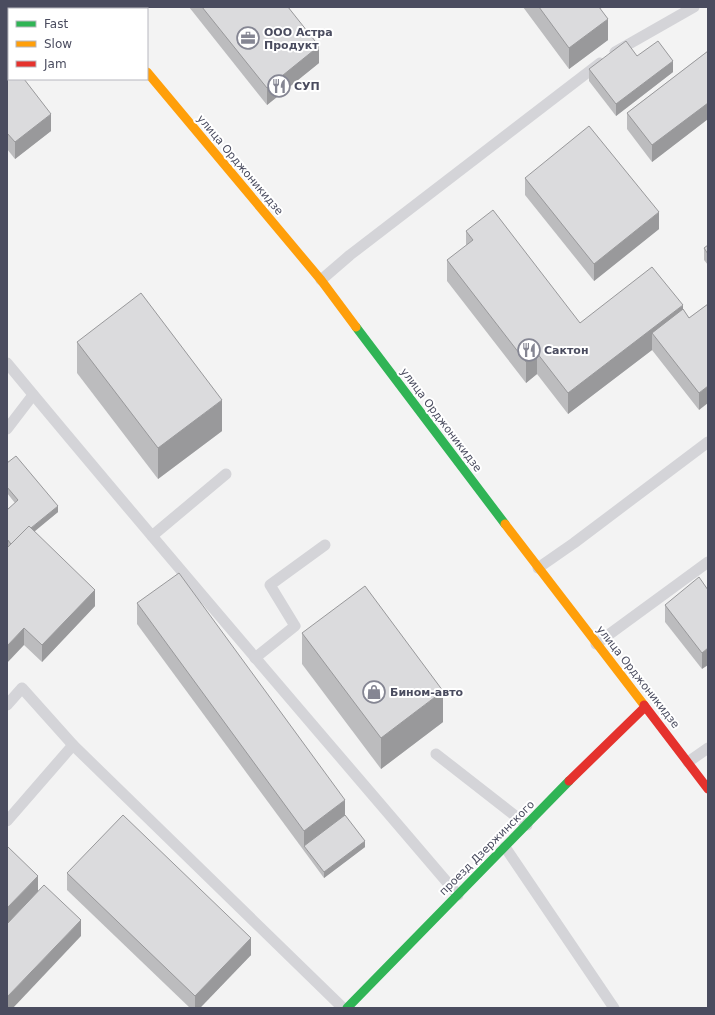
<svg xmlns="http://www.w3.org/2000/svg" width="715" height="1015" viewBox="0 0 715 1015" font-family="'DejaVu Sans',sans-serif">
	<style>
		.lines { fill: none; stroke-linecap: round; stroke-linejoin: round }
		.lane { stroke: #d4d4d8; stroke-width: 11 }
		.fast { stroke: #30b455; stroke-width: 9 }
		.slow { stroke: #ff9f0a; stroke-width: 9 }
		.jam { stroke: #e5322d; stroke-width: 9 }
		.wall { fill: #bcbcbe }
		.shaded-wall { fill: #99999b }
		.building { fill: #dbdbdd; stroke: #99999b }
		.labels { text-anchor: middle; dominant-baseline: central; stroke-width: 4; stroke-linejoin: round; paint-order: stroke }
		.poi-label { font-size: 11px; font-weight: bold; fill: #4a4c5f; stroke: #fff; text-anchor: start }
		.street-label { font-size: 11px; fill: #4a4c5f; stroke: #fff }
	</style>
	<rect width="100%" height="100%" fill="#f3f3f3"/>
	<g class="lines">
		<g class="lane">
			<polyline points="615,52 694,7"/>
			<polyline points="321,280 350,255 600,63"/>
			<path d="M 7,363 C 155,542 307,718 458,895"/>
			<polyline points="7,429 33,395"/>
			<polyline points="152,536 226,474"/>
			<polyline points="538,568 574,543 708,442"/>
			<polyline points="596,644 708,562"/>
			<polyline points="255,658 295,626 270,585 325,545"/>
			<polyline points="7,705 22,688 73,745"/>
			<polyline points="436,754 527,825"/>
			<polyline points="688,762 708,748"/>
			<polyline points="7,821 73,745 343,1008"/>
			<polyline points="505,847 614,1008"/>
		</g>
		<g class="fast">
			<polyline points="93,7 94,9"/>
			<polyline points="356,327 505,524"/>
			<polyline points="347,1008 569,781"/>
		</g>
		<g class="slow">
			<polyline points="147,72 321,280 356,327"/>
			<polyline points="505,524 644,705"/>
		</g>
		<g class="jam">
			<polyline points="644,705 708,789"/>
			<polyline points="569,781 645,707"/>
		</g>
	</g>
	<g class="wall">
		<polygon points="189,7 288,7 319,63 267,105"/>
		<polygon points="523,7 603,7 600,9 608,40 569,69"/>
		<polygon points="708,51 708,119 652,162 627,129 627,113"/>
		<polygon points="637,56 673,72 616,116 589,81 589,69"/>
		<polygon points="7,57 51,131 15,159 7,149"/>
		<polygon points="525,178 659,229 594,281 525,195"/>
		<polygon points="466,231 580,323 683,309 689,318 708,304 699,410 652,350 568,414 537,374 526,383 447,281 447,260 466,246"/>
		<polygon points="708,245 708,265 704,260 704,248"/>
		<polygon points="77,342 222,431 158,479 77,373"/>
		<polygon points="7,463 58,512 34,531 95,606 42,662 24,645 8,547 7,545 7,510 15,503 7,493"/>
		<polygon points="708,590 702,669 665,622 665,605"/>
		<polygon points="137,603 345,815 365,847 324,878 137,624"/>
		<polygon points="302,633 443,722 381,769 302,664"/>
		<polygon points="67,873 251,955 200,1008 190,1008 67,890"/>
	</g>
	<g class="shaded-wall">
		<polygon points="608,19 608,40 569,69 569,48"/>
		<polygon points="319,46 319,63 267,105 267,88"/>
		<polygon points="673,61 673,72 616,116 616,104"/>
		<polygon points="708,103 708,119 652,162 652,145"/>
		<polygon points="51,114 51,131 15,159 15,142"/>
		<polygon points="659,212 659,229 594,281 594,264"/>
		<polygon points="683,305 683,326 652,333 652,350 568,414 568,393"/>
		<polygon points="537,353 537,374 526,383 526,362"/>
		<polygon points="708,386 708,403 699,410 699,393"/>
		<polygon points="222,400 222,431 158,479 158,448"/>
		<polygon points="58,506 58,512 11,551 11,545"/>
		<polygon points="95,590 95,606 42,662 42,645"/>
		<polygon points="24,628 24,645 7,663 7,646"/>
		<polygon points="708,648 708,665 702,669 702,653"/>
		<polygon points="443,691 443,722 381,769 381,738"/>
		<polygon points="345,800 345,821 304,846 304,852 304,831"/>
		<polygon points="365,841 365,847 324,878 324,872"/>
		<polygon points="38,876 38,892 7,924 7,908"/>
		<polygon points="81,920 81,936 13,1008 7,1008 7,997"/>
		<polygon points="251,938 251,955 200,1008 195,1008 195,996"/>
	</g>
	<g class="building">
		<polygon points="202,7 288,7 319,46 267,88"/>
		<polygon points="539,7 599,7 608,19 569,48"/>
		<polygon points="626,41 637,56 658,41 673,61 616,104 589,69"/>
		<polygon points="708,51 708,103 652,145 627,113"/>
		<polygon points="7,57 9,60 9,79 24,79 51,114 15,142 7,133"/>
		<polygon points="589,126 659,212 594,264 525,178"/>
		<polygon points="493,210 580,323 652,267 683,305 568,393 537,353 526,362 447,260 473,240 466,231"/>
		<polygon points="708,245 708,254 704,248"/>
		<polygon points="141,293 222,400 158,448 77,342"/>
		<polygon points="708,304 708,386 699,393 652,333 683,309 689,318"/>
		<polygon points="16,456 58,506 31,528 29,526 11,544 7,539 7,510 18,500 7,487 7,463"/>
		<polygon points="29,526 95,590 42,645 24,628 7,646 7,548"/>
		<polygon points="179,573 345,800 304,831 137,603"/>
		<polygon points="699,577 708,590 708,648 702,653 665,605"/>
		<polygon points="365,586 443,691 381,738 302,633"/>
		<polygon points="123,815 251,938 195,996 67,873"/>
		<polygon points="345,815 365,841 324,872 304,846"/>
		<polygon points="7,846 38,876 7,908"/>
		<polygon points="44,885 81,920 7,997 7,924"/>
	</g>
	<defs>
		<g id="office-ring" transform="scale(1.15)"><circle r="9.5" fill="#fff" stroke="#858693" stroke-width="1.5"/><path d="M-6-3h4V-5.5h4V-3h4V5H-6ZM-1-4.5V-3h2v-1.5ZM-6 0V1H6V0Z" fill="#858693"/></g>
		<g id="restaurant-ring" transform="scale(1.15)"><circle r="9.5" fill="#fff" stroke="#858693" stroke-width="1.5"/><path d="M-5-6h1v4h1v-4h1v4h1v-4h1v5L-1.5 .5V6h-2V.5L-5-1ZM5-6V6H3V1.5H1.5Q1.5-4 5-6Z" fill="#858693"/></g>
		<g id="shop-ring" transform="scale(1.15)"><circle r="9.5" fill="#fff" stroke="#858693" stroke-width="1.5"/><path d="M-5-2.5h2.3a2.7 3.5 0 0 1 5.4 0H5L5.5 6h-11ZM-1.5-2.5h3a1.5 2.3 0 0 0-3 0Z" fill="#858693"/></g>
	</defs>
	<g fill-rule="evenodd">
		<use href="#office-ring" x="248" y="38"/>
		<use href="#restaurant-ring" x="279" y="86"/>
		<use href="#restaurant-ring" x="529" y="350"/>
		<use href="#shop-ring" x="374" y="692"/>
	</g>
	<g class="labels">
		<g class="poi-label">
			<text x="264" y="32">ООО Астра<tspan x="264" dy="13">Продукт</tspan></text>
			<text x="294" y="86">СУП</text>
			<text x="544" y="350">Сактон</text>
			<text x="390" y="692">Бином-авто</text>
		</g>
		<g class="street-label">
			<text transform="translate(240 165) rotate(50)">улица Орджоникидзе</text>
			<text transform="translate(441 420) rotate(53)">улица Орджоникидзе</text>
			<text transform="translate(638 677) rotate(52)">улица Орджоникидзе</text>
			<text transform="translate(487 848) rotate(-45)">проезд Дзержинского</text>
		</g>
	</g>
	<rect width="715" height="1015" fill="none" stroke="#4a4c5f" stroke-width="16"/>
	<rect x="8" y="8" width="140" height="72" fill="#ffffff" stroke="#b7b7bf"/>
	<rect x="16" y="21" width="20" height="6" fill="#30b455" stroke="#b7b7bf"/>
	<text x="44" y="28" font-size="12" fill="#4a4c5f">Fast</text>
	<rect x="16" y="41" width="20" height="6" fill="#ff9f0a" stroke="#b7b7bf"/>
	<text x="44" y="48" font-size="12" fill="#4a4c5f">Slow</text>
	<rect x="16" y="61" width="20" height="6" fill="#e5322d" stroke="#b7b7bf"/>
	<text x="44" y="68" font-size="12" fill="#4a4c5f">Jam</text>
</svg>
